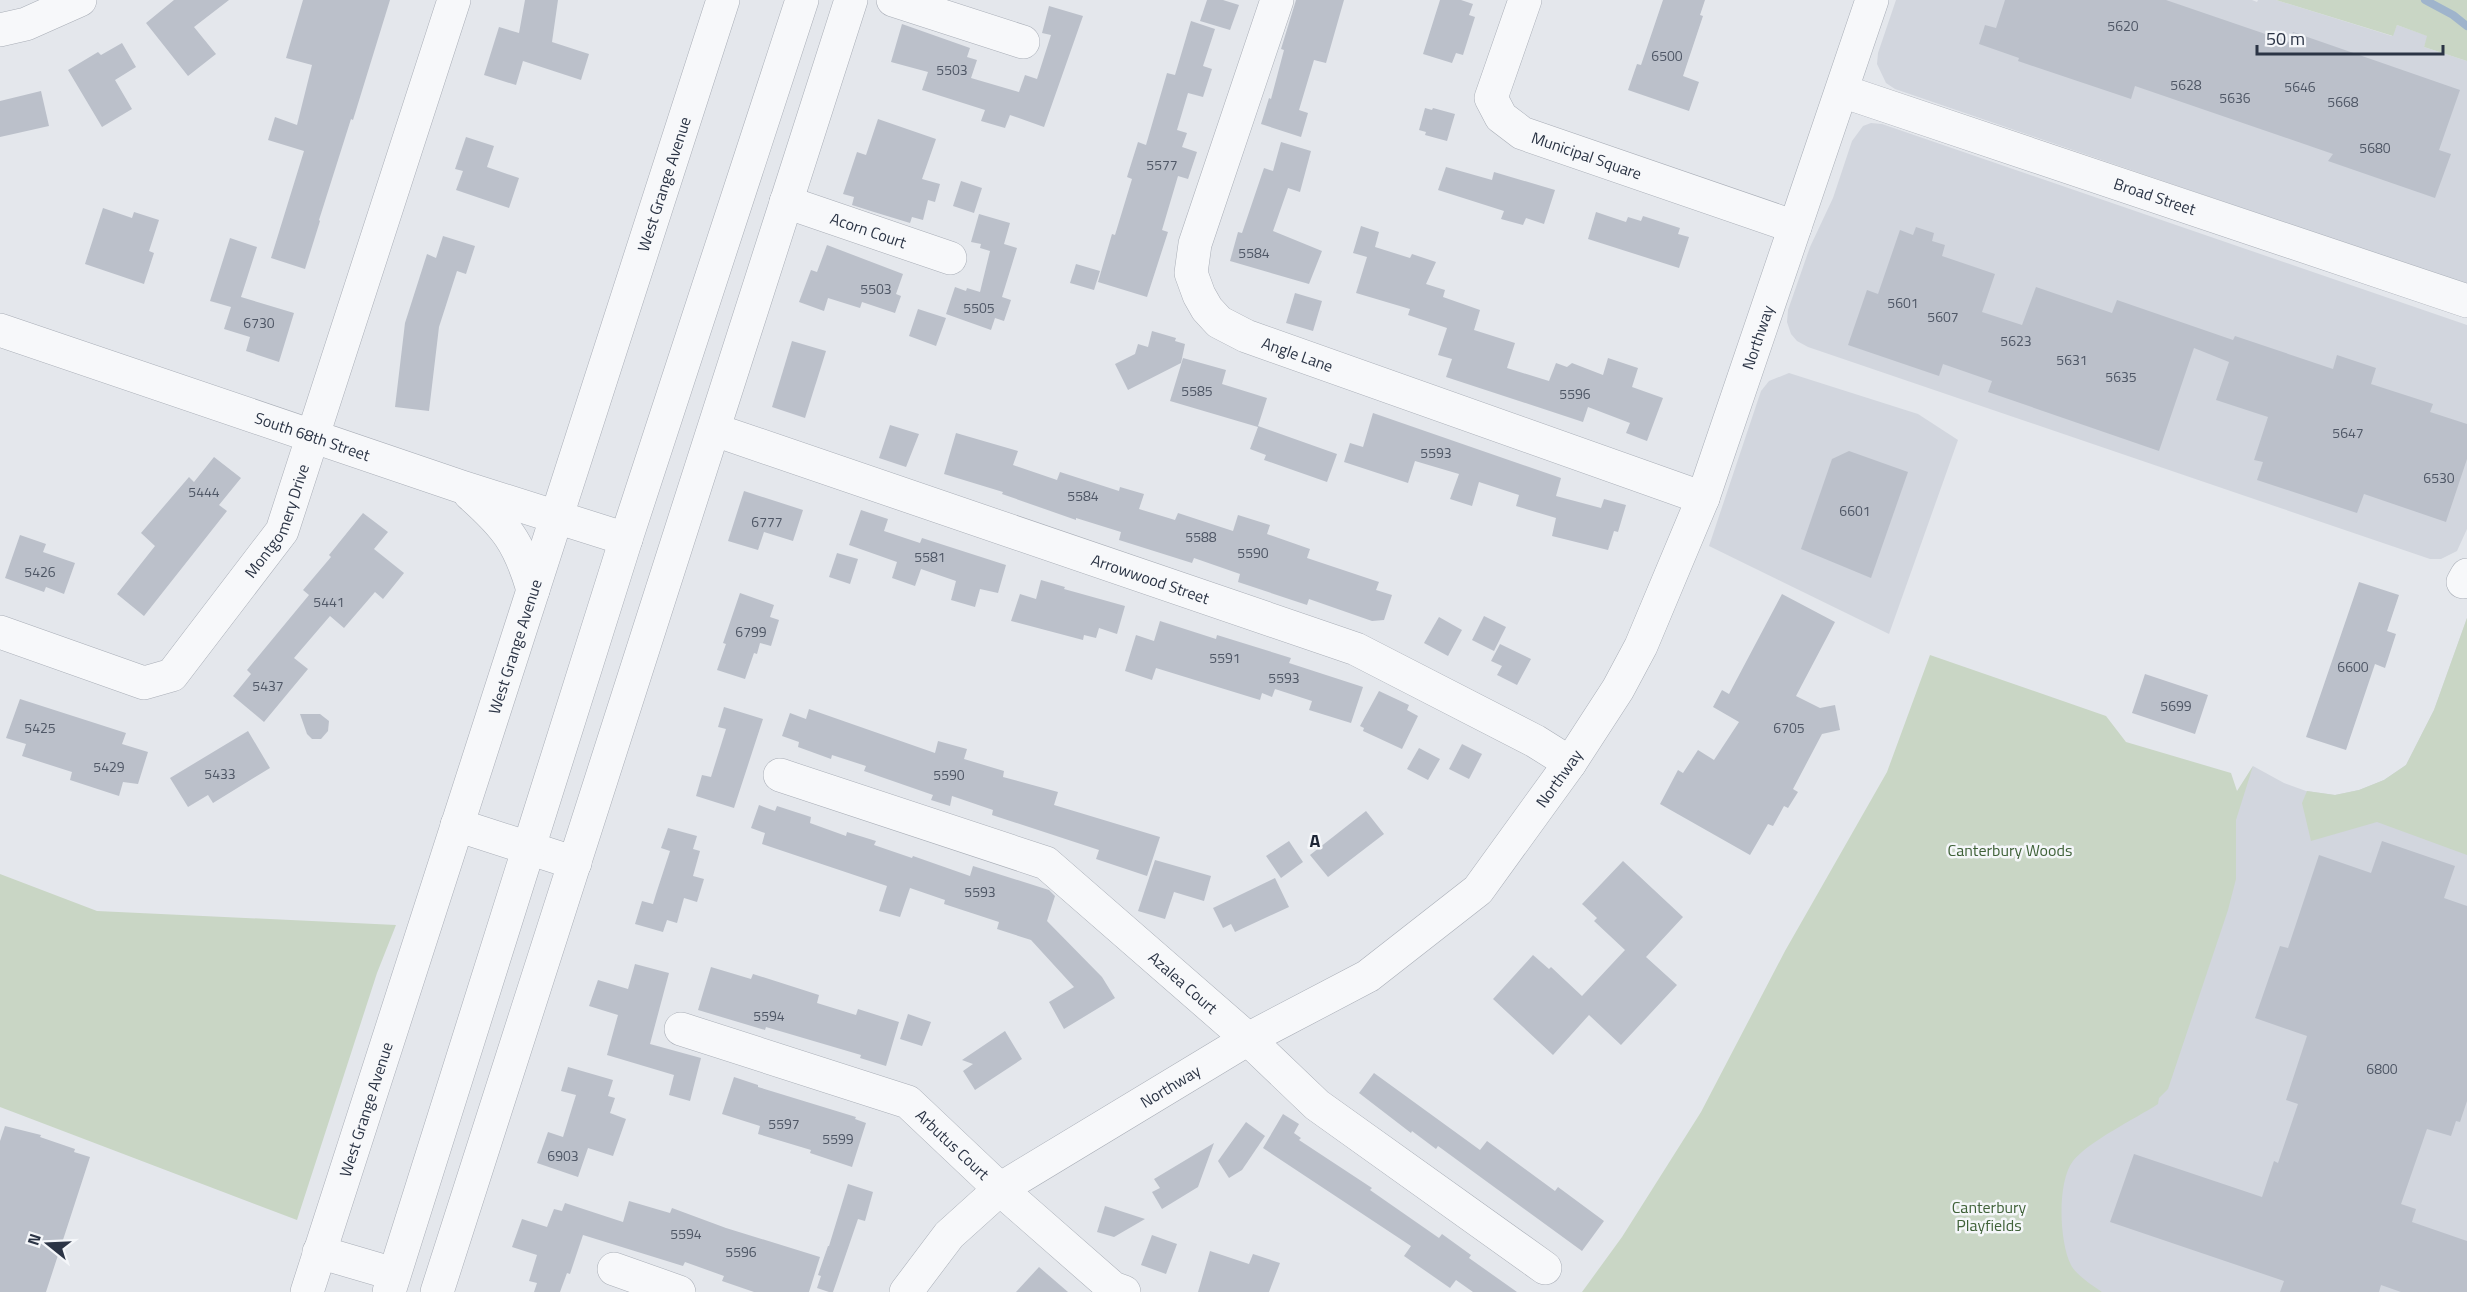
<svg xmlns="http://www.w3.org/2000/svg" width="2467" height="1292" viewBox="0 0 2467 1292" font-family="'Titillium Web',sans-serif">
	<style>
		.built { fill: #d2d6de }
		.green { fill: #c9d6c5 }
		.lines { fill: none; stroke-linecap: round; stroke-linejoin: round }
		.stream { stroke: #9fb4cc; stroke-width: 8 }
		.building { fill: #bbc0ca }
		.minor-casing { stroke: #a9aeb7; stroke-width: 34 }
		.minor { stroke: #f7f8fa; stroke-width: 33 }
		.labels { text-anchor: middle; dominant-baseline: central; stroke-width: 5; stroke-linejoin: round; paint-order: stroke }
		.number-label { font-size: 14px; fill: #4f5766 }
		.street-label { font-size: 16px; fill: #2b3445; stroke: #f4f6f9 }
		.park-label { font-size: 16px; fill: #3f6138; stroke: #f4f6f9 }
		.neighbourhood-label { font-size: 18px; font-weight: bold; fill: #1d2536; stroke: #f4f6f9 }
	</style>
	<rect width="100%" height="100%" fill="#e4e7ec"/>
	<g class="built">
		<polygon points="1896,0 2252,0 2257,2 2258,0 2276,0 2392,36 2397,25 2428,36 2424,47 2467,61 2467,285 1895,89 1886,83 1877,64 1878,53"/>
		<polygon points="1871,123 1882,124 2467,325 2467,529 2457,551 2441,559 2430,559 1808,347 1797,341 1791,334 1787,322 1788,310 1810,247 1833,198 1852,141 1863,126"/>
		<polygon points="1789,373 1918,414 1958,440 1889,634 1709,546 1761,391 1769,381"/>
		<polygon points="2467,618 2467,1292 1963,1292 2207,842 2253,766 2284,783 2306,791 2335,795 2359,790 2384,780 2406,765 2434,710"/>
	</g>
	<g class="green">
		<polygon points="2276,0 2467,0 2467,61 2424,47 2427,36 2397,25 2393,36"/>
		<polygon points="2467,618 2467,855 2377,822 2311,841 2302,803 2307,791 2335,795 2359,790 2384,780 2406,765 2434,710"/>
		<path d="M 1930,655 L 2106,716 L 2126,742 L 2231,773 L 2237,791 L 2253,766 L 2236,820 L 2236,879 L 2228,910 L 2168,1089 L 2159,1098 L 2158,1104 C 2135,1119 2089,1141 2073,1161 C 2057,1182 2059,1241 2071,1265 C 2076,1275 2092,1285 2102,1292 L 1582,1292 L 1622,1237 L 1701,1112 L 1785,951 L 1887,772 Z"/>
		<polygon points="0,874 97,911 396,925 377,973 297,1220 0,1107"/>
	</g>
	<g class="lines">
		<polyline class="stream" points="2425,0 2453,15 2467,26"/>
	</g>
	<g class="building">
		<polygon points="174,0 229,0 194,27 216,54 188,76 146,23"/>
		<polygon points="303,0 390,0 353,120 351,119 319,220 320,221 305,269 271,258 304,151 268,140 275,117 297,125 312,65 286,58"/>
		<polygon points="525,0 558,0 552,42 589,54 581,80 523,61 516,85 484,75 499,27 519,33"/>
		<polygon points="1207,0 1223,0 1239,5 1230,30 1200,21"/>
		<polygon points="1296,0 1344,0 1326,63 1314,60 1299,110 1308,113 1301,137 1261,124 1269,98 1271,99 1284,50 1281,49"/>
		<polygon points="1440,0 1461,0 1473,4 1469,15 1475,17 1463,55 1456,53 1452,63 1423,54"/>
		<polygon points="1663,0 1705,0 1700,15 1703,16 1683,76 1699,82 1689,111 1628,90 1637,64 1641,65"/>
		<polygon points="2005,0 2166,0 2289,42 2293,32 2460,90 2439,150 2451,154 2435,198 2328,161 2333,154 2135,86 2131,99 2018,61 2019,58 1979,44 1985,25 1996,28"/>
		<polygon points="1049,6 1083,16 1044,127 1010,115 1005,128 981,121 985,110 922,90 928,72 891,62 902,24 970,48 967,57 977,60 971,78 1019,92 1025,75 1037,79 1051,35 1042,33"/>
		<polygon points="1191,21 1215,29 1203,66 1212,69 1203,97 1188,93 1177,130 1187,133 1182,147 1197,152 1188,179 1178,176 1162,230 1168,232 1147,297 1098,282 1112,234 1115,235 1132,179 1127,177 1138,142 1146,145 1167,73 1175,75"/>
		<polygon points="122,43 136,67 115,80 132,109 102,127 68,70 98,52 101,55"/>
		<polygon points="41,91 49,126 0,137 0,101"/>
		<polygon points="1425,108 1432,110 1433,108 1455,114 1447,141 1425,135 1426,132 1419,130"/>
		<polygon points="878,119 936,139 922,179 940,184 935,202 928,200 923,220 912,217 910,223 874,212 852,205 854,197 843,194 857,152 866,155"/>
		<polygon points="466,137 494,146 487,167 519,178 509,208 456,190 463,171 455,169"/>
		<polygon points="1281,142 1311,151 1300,192 1288,188 1273,231 1322,251 1309,284 1230,261 1238,232 1242,233 1264,168 1273,171"/>
		<polygon points="1446,167 1492,180 1494,172 1555,190 1544,224 1526,218 1523,225 1501,219 1504,211 1438,190"/>
		<polygon points="961,181 982,188 974,213 953,206"/>
		<polygon points="103,208 132,218 134,212 159,220 149,251 154,253 144,284 85,264"/>
		<polygon points="1596,212 1626,222 1628,217 1641,221 1643,216 1680,228 1678,234 1689,237 1679,268 1588,239"/>
		<polygon points="979,214 1010,223 1004,244 1017,248 1002,297 1011,300 1004,321 995,318 991,330 946,314 955,287 966,291 967,288 980,292 990,251 980,248 981,244 971,242"/>
		<polygon points="1361,226 1379,232 1375,247 1410,258 1412,254 1436,262 1426,284 1445,290 1443,297 1480,310 1474,330 1515,343 1507,368 1549,381 1556,363 1567,367 1572,363 1603,375 1608,358 1638,368 1632,387 1663,398 1647,441 1626,433 1630,423 1588,407 1583,422 1446,377 1452,359 1438,355 1447,328 1408,315 1410,309 1356,293 1367,257 1353,253"/>
		<polygon points="1916,227 1934,233 1932,241 1945,245 1942,256 1995,274 1982,312 2022,325 2036,287 2112,313 2117,300 2233,340 2235,336 2333,369 2337,355 2376,368 2371,384 2433,404 2430,412 2467,424 2467,459 2446,522 2364,494 2357,513 2257,480 2263,462 2254,460 2268,417 2216,400 2229,362 2194,348 2159,451 1988,392 1992,381 1943,364 1939,376 1848,345 1867,290 1878,294 1900,230 1913,235"/>
		<polygon points="443,236 475,246 466,274 457,271 439,327 429,411 395,407 405,323 427,254 436,258"/>
		<polygon points="230,238 257,247 241,297 294,313 279,362 246,351 250,337 224,329 231,307 210,301"/>
		<polygon points="827,245 903,274 896,294 901,296 895,313 862,302 860,308 828,298 824,311 799,302 811,270 817,272"/>
		<polygon points="1076,264 1100,271 1094,290 1070,283"/>
		<polygon points="1295,293 1322,301 1313,331 1286,323"/>
		<polygon points="918,309 946,318 936,346 909,336"/>
		<polygon points="1152,331 1176,338 1175,341 1185,344 1181,363 1128,390 1115,364 1135,354 1138,344 1148,347"/>
		<polygon points="792,341 826,351 805,418 772,407"/>
		<polygon points="1183,358 1226,370 1222,384 1267,398 1258,426 1337,454 1327,482 1264,460 1266,455 1250,449 1258,427 1170,401"/>
		<polygon points="1373,413 1561,478 1556,496 1601,508 1604,499 1626,505 1618,532 1614,531 1608,550 1552,536 1556,518 1516,506 1519,495 1479,482 1472,506 1450,499 1459,474 1415,461 1408,483 1344,462 1350,443 1363,447"/>
		<polygon points="890,425 919,434 906,467 879,458"/>
		<polygon points="956,433 1018,451 1013,465 1057,480 1060,472 1119,491 1120,487 1144,494 1139,509 1175,520 1178,513 1233,531 1238,515 1270,525 1267,534 1310,549 1307,558 1379,582 1376,590 1392,595 1384,620 1372,621 1309,599 1307,605 1238,582 1240,574 1194,558 1192,563 1119,540 1121,532 1076,518 1076,520 1002,494 1003,492 944,474"/>
		<polygon points="1849,451 1908,472 1871,578 1801,549 1832,459"/>
		<polygon points="214,457 241,478 219,505 227,511 144,616 117,594 155,546 141,533 189,477 194,482"/>
		<polygon points="744,491 803,510 793,541 764,532 758,550 728,541"/>
		<polygon points="861,510 888,519 884,531 920,543 922,538 1006,565 998,593 980,589 975,607 951,600 956,581 921,569 915,586 892,578 897,562 849,545"/>
		<polygon points="363,513 388,532 374,549 404,573 383,599 375,592 344,628 330,616 294,658 308,669 264,722 233,696 251,674 247,670 309,595 303,590 331,557 329,555"/>
		<polygon points="20,535 46,544 43,552 75,563 64,594 46,587 44,592 5,578"/>
		<polygon points="837,553 858,559 850,584 829,577"/>
		<polygon points="1041,580 1065,587 1064,589 1125,606 1117,634 1099,628 1096,638 1084,635 1083,640 1011,621 1020,594 1036,599"/>
		<polygon points="2359,582 2399,595 2387,631 2396,634 2385,668 2375,664 2346,750 2306,737"/>
		<polygon points="740,593 774,605 770,617 779,620 771,646 760,643 757,654 754,653 745,679 717,670 726,644 723,643"/>
		<polygon points="1782,594 1835,622 1796,696 1820,708 1835,705 1840,730 1822,734 1793,789 1798,792 1788,808 1784,806 1773,826 1768,824 1750,855 1660,804 1678,770 1683,773 1698,750 1714,760 1739,722 1713,707 1722,690 1729,694"/>
		<polygon points="1484,616 1506,627 1494,651 1472,640"/>
		<polygon points="1439,617 1462,630 1448,656 1424,643"/>
		<polygon points="1160,621 1216,639 1217,635 1291,658 1289,663 1363,687 1351,723 1309,710 1312,701 1275,689 1272,697 1262,693 1260,700 1156,668 1152,680 1125,671 1136,635 1154,641"/>
		<polygon points="1500,644 1531,659 1517,685 1497,675 1502,666 1491,661"/>
		<polygon points="2145,674 2208,695 2195,734 2132,713"/>
		<polygon points="1379,691 1409,705 1407,710 1418,716 1402,749 1363,731 1364,728 1360,726"/>
		<polygon points="20,699 126,733 122,744 148,752 138,784 123,782 119,796 70,780 72,772 22,756 26,744 6,738"/>
		<polygon points="724,707 763,719 734,808 696,796 702,775 711,777 726,729 718,727"/>
		<polygon points="809,709 935,753 938,741 967,749 964,759 1004,771 1003,777 1058,792 1054,805 1160,837 1147,876 1096,859 1099,850 992,815 993,810 952,796 950,806 931,800 933,795 864,771 866,766 832,755 831,759 798,747 799,742 782,736 790,713 806,719"/>
		<polygon points="300,714 320,714 329,721 328,731 321,739 312,739 307,734"/>
		<polygon points="248,731 270,768 213,803 208,795 188,807 170,778"/>
		<polygon points="1462,744 1482,754 1469,779 1449,769"/>
		<polygon points="1419,748 1440,759 1428,780 1407,769"/>
		<polygon points="759,805 775,811 777,806 811,817 810,823 846,836 847,832 876,841 874,845 912,858 913,856 970,876 973,866 1049,890 1055,896 1047,921 1102,977 1115,998 1064,1029 1049,1002 1074,987 1031,940 997,929 999,922 944,904 945,900 910,888 900,917 879,911 887,886 762,844 765,833 751,828"/>
		<polygon points="1366,811 1384,834 1328,877 1310,855"/>
		<polygon points="668,828 697,836 693,849 700,851 693,876 704,879 697,902 684,898 677,923 667,920 663,932 635,924 642,901 653,904 656,894 670,851 661,848"/>
		<polygon points="1289,841 1303,862 1281,878 1266,856"/>
		<polygon points="2382,841 2455,866 2444,898 2467,906 2467,1101 2460,1122 2456,1121 2451,1136 2427,1129 2401,1204 2416,1209 2412,1222 2467,1241 2467,1292 2401,1292 2381,1285 2379,1292 2280,1292 2284,1281 2110,1222 2134,1154 2262,1197 2274,1161 2278,1163 2298,1104 2286,1100 2307,1036 2255,1018 2280,946 2288,948 2319,855 2371,873"/>
		<polygon points="1155,860 1211,876 1204,901 1174,892 1165,919 1138,911"/>
		<polygon points="1623,861 1683,917 1646,957 1677,985 1621,1045 1589,1015 1553,1055 1493,999 1533,955 1549,969 1551,967 1582,996 1625,950 1594,921 1597,918 1582,904"/>
		<polygon points="1275,878 1289,907 1235,932 1231,924 1223,928 1213,908"/>
		<polygon points="635,964 669,973 650,1044 701,1058 690,1101 669,1095 674,1075 607,1055 618,1015 589,1006 598,980 628,989"/>
		<polygon points="711,967 751,979 753,974 819,995 817,1003 856,1015 858,1009 899,1022 886,1066 860,1058 861,1055 766,1027 765,1030 698,1010"/>
		<polygon points="908,1014 931,1022 922,1046 900,1039"/>
		<polygon points="1005,1031 1022,1059 975,1090 963,1071 973,1064 962,1060"/>
		<polygon points="568,1067 613,1080 608,1096 615,1098 610,1113 626,1119 613,1156 588,1148 578,1177 537,1163 548,1132 563,1137 576,1095 561,1091"/>
		<polygon points="1374,1073 1480,1150 1487,1141 1555,1191 1558,1187 1604,1221 1582,1251 1438,1146 1436,1149 1412,1131 1411,1133 1359,1093"/>
		<polygon points="734,1077 758,1085 758,1087 856,1117 855,1119 866,1123 852,1167 810,1153 811,1150 758,1134 760,1126 722,1114"/>
		<polygon points="1283,1114 1299,1124 1294,1133 1301,1138 1299,1140 1372,1188 1370,1190 1439,1238 1442,1234 1471,1255 1469,1258 1517,1292 1473,1292 1456,1280 1450,1288 1404,1256 1411,1246 1263,1148"/>
		<polygon points="1246,1122 1265,1136 1242,1170 1229,1178 1218,1161"/>
		<polygon points="5,1126 41,1135 40,1137 75,1149 74,1152 90,1157 46,1292 0,1292 0,1141"/>
		<polygon points="1214,1143 1198,1187 1162,1209 1152,1192 1160,1188 1154,1179"/>
		<polygon points="848,1184 873,1192 865,1221 858,1219 833,1292 829,1292 817,1288 821,1276 818,1275 828,1246 829,1246"/>
		<polygon points="629,1201 670,1213 672,1208 726,1228 820,1257 809,1292 754,1292 722,1281 724,1276 685,1262 683,1266 583,1235 570,1274 567,1273 560,1292 534,1292 537,1283 529,1281 537,1255 512,1247 522,1219 547,1227 554,1209 562,1211 565,1203 623,1222"/>
		<polygon points="1105,1206 1145,1219 1114,1237 1097,1232"/>
		<polygon points="1152,1235 1177,1244 1166,1274 1141,1265"/>
		<polygon points="1210,1251 1249,1264 1253,1254 1280,1263 1269,1292 1198,1292"/>
		<polygon points="1039,1267 1068,1292 1016,1292"/>
	</g>
	<g class="lines">
		<g class="minor-casing">
			<g id="minor">
				<polyline points="893,0 1023,42"/>
				<path id="s1" d="M 1277,0 L 1195,244 L 1191,273 L 1199,295 L 1207,309 L 1219,322 L 1246,336 L 1703,498"/>
				<path id="s2" d="M 1525,0 L 1491,98 L 1501,117 L 1522,133 L 1795,227"/>
				<polyline points="0,30 26,24 80,0"/>
				<path id="s3" d="M 1842,91 L 2467,301"/>
				<path id="s4" d="M 786,202 L 950,258"/>
				<path id="s5" d="M 0,330 L 462,487 L 626,539"/>
				<path id="s6" d="M 715,430 L 1356,649 L 1535,741 L 1570,763"/>
				<path d="M 470,494 C 506,526 519,542 533,590"/>
				<polyline points="2463,582 2467,575"/>
				<path id="s7" d="M 0,632 L 144,683 L 172,675 L 282,531 L 454,0"/>
				<path id="s8" d="M 780,775 L 1046,863 L 1248,1039 L 1317,1105 L 1545,1268"/>
				<polyline points="457,825 575,863"/>
				<path id="s9" d="M 681,1029 L 908,1102 L 1000,1189 L 1113,1288 L 1124,1292"/>
				<polyline points="319,1252 394,1274"/>
				<polyline points="614,1269 679,1292"/>
				<path id="s10" d="M 307,1292 L 723,0"/>
				<polyline points="389,1292 626,539 802,0"/>
				<polyline points="437,1292 851,0"/>
				<path id="s11" d="M 906,1292 L 949,1235 L 1000,1189 L 1248,1039 L 1368,976 L 1478,890 L 1570,763 L 1618,689 L 1641,646 L 1703,498 L 1872,0"/>
			</g>
		</g>
		<use href="#minor" class="minor"/>
	</g>
	<g class="labels">
		<g class="number-label">
			<text x="2123" y="25">5620</text>
			<text x="1667" y="55">6500</text>
			<text x="952" y="69">5503</text>
			<text x="2186" y="84">5628</text>
			<text x="2300" y="86">5646</text>
			<text x="2235" y="97">5636</text>
			<text x="2343" y="101">5668</text>
			<text x="2375" y="147">5680</text>
			<text x="1162" y="164">5577</text>
			<text x="1254" y="252">5584</text>
			<text x="876" y="288">5503</text>
			<text x="1903" y="302">5601</text>
			<text x="979" y="307">5505</text>
			<text x="1943" y="316">5607</text>
			<text x="259" y="322">6730</text>
			<text x="2016" y="340">5623</text>
			<text x="2072" y="359">5631</text>
			<text x="2121" y="376">5635</text>
			<text x="1197" y="390">5585</text>
			<text x="1575" y="393">5596</text>
			<text x="2348" y="432">5647</text>
			<text x="1436" y="452">5593</text>
			<text x="2439" y="477">6530</text>
			<text x="204" y="491">5444</text>
			<text x="1083" y="495">5584</text>
			<text x="1855" y="510">6601</text>
			<text x="767" y="521">6777</text>
			<text x="1201" y="536">5588</text>
			<text x="1253" y="552">5590</text>
			<text x="930" y="556">5581</text>
			<text x="40" y="571">5426</text>
			<text x="329" y="601">5441</text>
			<text x="751" y="631">6799</text>
			<text x="1225" y="657">5591</text>
			<text x="2353" y="666">6600</text>
			<text x="1284" y="677">5593</text>
			<text x="268" y="685">5437</text>
			<text x="2176" y="705">5699</text>
			<text x="40" y="727">5425</text>
			<text x="1789" y="727">6705</text>
			<text x="109" y="766">5429</text>
			<text x="220" y="773">5433</text>
			<text x="949" y="774">5590</text>
			<text x="980" y="891">5593</text>
			<text x="769" y="1015">5594</text>
			<text x="2382" y="1068">6800</text>
			<text x="784" y="1123">5597</text>
			<text x="838" y="1138">5599</text>
			<text x="563" y="1155">6903</text>
			<text x="686" y="1233">5594</text>
			<text x="741" y="1251">5596</text>
		</g>
		<g class="street-label">
			<text stroke="none"><textPath href="#s2" startOffset="220">Municipal Square</textPath></text>
			<text stroke="none"><textPath href="#s10" startOffset="1164">West Grange Avenue</textPath></text>
			<text stroke="none"><textPath href="#s3" startOffset="330">Broad Street</textPath></text>
			<text stroke="none"><textPath href="#s4" startOffset="87">Acorn Court</textPath></text>
			<text stroke="none"><textPath href="#s11" startOffset="1329">Northway</textPath></text>
			<text stroke="none"><textPath href="#s1" startOffset="429">Angle Lane</textPath></text>
			<text stroke="none"><textPath href="#s5" startOffset="330">South 68th Street</textPath></text>
			<text stroke="none"><textPath href="#s7" startOffset="370">Montgomery Drive</textPath></text>
			<text stroke="none"><textPath href="#s6" startOffset="460">Arrowwood Street</textPath></text>
			<text stroke="none"><textPath href="#s10" startOffset="678">West Grange Avenue</textPath></text>
			<text stroke="none"><textPath href="#s11" startOffset="843">Northway</textPath></text>
			<text stroke="none"><textPath href="#s8" startOffset="462">Azalea Court</textPath></text>
			<text stroke="none"><textPath href="#s11" startOffset="339">Northway</textPath></text>
			<text stroke="none"><textPath href="#s10" startOffset="192">West Grange Avenue</textPath></text>
			<text stroke="none"><textPath href="#s9" startOffset="300">Arbutus Court</textPath></text>
		</g>
		<g class="park-label">
			<text x="2010" y="850">Canterbury Woods</text>
			<text x="1989" y="1207">Canterbury<tspan x="1989" dy="18">Playfields</tspan></text>
		</g>
		<g class="neighbourhood-label">
			<text x="1315" y="840">A</text>
		</g>
	</g>
	<g transform="translate(48 1244) rotate(288)" stroke="#f4f6f9" stroke-width="4.5" paint-order="stroke">
	<path d="M0-4.5L10 22L0 15L-10 22Z" fill="#2b3445"/>
	<text y="-9" font-size="16" font-weight="bold" text-anchor="middle" fill="#2b3445">N</text>
	</g>
	<path d="M2257 45v9h186v-9" fill="none" stroke="#2b3445" stroke-width="3"/>
	<text x="2266" y="45" font-size="18" fill="#2b3445" stroke="#f4f6f9" stroke-width="4.5" paint-order="stroke">50 m</text>
</svg>
